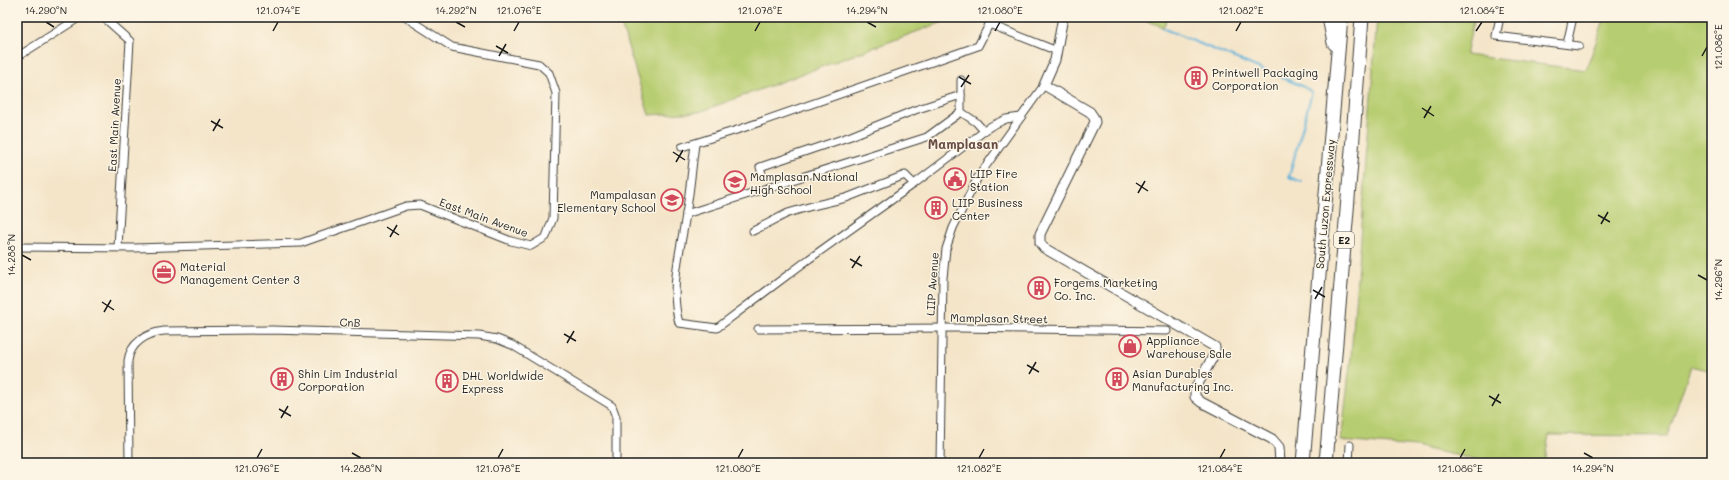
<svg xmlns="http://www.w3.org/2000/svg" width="1729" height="480" viewBox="0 0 1729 480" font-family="Mali,sans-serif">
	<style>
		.green { fill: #b7cd71; stroke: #6a7446 }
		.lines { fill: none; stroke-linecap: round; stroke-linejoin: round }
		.stream { stroke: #5db1d9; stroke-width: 2 }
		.minor-casing { stroke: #3c3a36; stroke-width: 9 }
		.tertiary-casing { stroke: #3c3a36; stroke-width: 11 }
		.motorway-casing { stroke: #3c3a36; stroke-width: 15 }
		.minor { stroke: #fff; stroke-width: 7 }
		.tertiary { stroke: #fff; stroke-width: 9 }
		.motorway { stroke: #fff; stroke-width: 13 }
		.ticks { fill: none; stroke: #1c1c1c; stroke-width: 1.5 }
		.labels { text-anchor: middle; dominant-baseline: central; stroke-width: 3; stroke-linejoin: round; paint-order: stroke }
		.shield { fill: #fcf5e5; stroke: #5f5d58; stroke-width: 1 }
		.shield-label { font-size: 10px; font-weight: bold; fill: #1c1c1c }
		.poi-label { font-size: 11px; fill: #1c1c1c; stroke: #fcf5e5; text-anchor: start }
		.street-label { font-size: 11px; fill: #1c1c1c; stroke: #fcf5e5 }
		.quarter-label { font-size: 13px; font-weight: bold; fill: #684d45; stroke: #fcf5e5 }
		.neatline { fill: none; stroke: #1c1c1c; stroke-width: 1.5 }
		.ticks-label { font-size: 10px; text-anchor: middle; fill: #1c1c1c }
	</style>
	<rect width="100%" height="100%" fill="#fcf5e5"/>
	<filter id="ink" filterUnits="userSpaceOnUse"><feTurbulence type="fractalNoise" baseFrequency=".025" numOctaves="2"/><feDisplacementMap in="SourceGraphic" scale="8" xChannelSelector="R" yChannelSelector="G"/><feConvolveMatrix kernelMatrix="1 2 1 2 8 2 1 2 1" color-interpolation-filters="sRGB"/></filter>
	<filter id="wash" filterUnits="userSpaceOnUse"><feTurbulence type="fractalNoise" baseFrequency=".012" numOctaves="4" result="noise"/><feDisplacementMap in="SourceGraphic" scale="16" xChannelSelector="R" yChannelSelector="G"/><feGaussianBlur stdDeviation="0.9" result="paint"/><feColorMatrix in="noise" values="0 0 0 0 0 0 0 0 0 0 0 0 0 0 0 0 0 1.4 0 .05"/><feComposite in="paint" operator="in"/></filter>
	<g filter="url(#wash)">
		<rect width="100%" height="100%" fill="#f4e5c9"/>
		<g class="green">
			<polygon points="619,17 946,17 943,22 699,112 649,115"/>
			<polygon points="1137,17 1168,17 1163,27"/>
			<polygon points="1377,17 1474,17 1466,55 1586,70 1605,17 1712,17 1712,371 1691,366 1667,436 1549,435 1544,463 1494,463 1416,447 1341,441 1351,357"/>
		</g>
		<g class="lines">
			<polyline class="stream" points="1162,28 1302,86 1312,92 1289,177 1302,182"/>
		</g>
	</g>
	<g filter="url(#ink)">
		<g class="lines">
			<g class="minor-casing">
				<g id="minor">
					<polyline points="103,17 130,41 118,247"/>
					<polyline points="1500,17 1496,36 1579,46"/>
					<polyline points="989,24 1057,51"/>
					<polyline points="1567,44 1573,17"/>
					<polyline points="17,57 80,17"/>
					<polyline points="961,112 961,80"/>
					<polyline points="961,112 976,122 984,131"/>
					<path d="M 695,144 C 692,167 690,191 686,214 C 681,250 669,286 679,323 L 717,328 L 809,259 L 914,184 L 991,126 L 1006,119 L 1021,117"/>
					<polyline points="682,147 740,129 978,46 993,17"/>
					<polyline points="762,174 760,167 851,136 915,110 961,95"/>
					<polyline points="686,214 927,137 961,112"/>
					<polyline points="753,231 788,213 812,206 846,198 905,175 914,184"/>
					<polyline points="17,247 134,248 301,243 406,206 420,205 511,241 531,246 546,237 553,218 556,93 549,73 539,64 452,47 405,17"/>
					<polyline points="758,329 959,328 1167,331"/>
					<path d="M 129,463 L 128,361 C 130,343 147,333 164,331 L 272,330 L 479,336 L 497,339 L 512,345 L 612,406 L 616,417 L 616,463"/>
					<polyline points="940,463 943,278 946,249 953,228 978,177 1044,85"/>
					<polyline points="1349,463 1350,445"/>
				</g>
			</g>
			<g class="tertiary-casing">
				<polyline id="tertiary" points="1063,17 1055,60 1044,85 1090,112 1094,118 1095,122 1040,234 1040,243 1044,248 1215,347 1215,353 1195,389 1195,397 1201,402 1272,439 1279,447 1280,463"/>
			</g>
			<g class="motorway-casing">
				<g id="motorway">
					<polyline points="1329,17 1334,43"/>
					<polyline points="1303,463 1341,17"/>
					<polyline points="1326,463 1352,150 1362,17"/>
				</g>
			</g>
			<use href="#minor" class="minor"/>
			<use href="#tertiary" class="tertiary"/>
			<use href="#motorway" class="motorway"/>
		</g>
	</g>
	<path class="ticks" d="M 46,22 L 54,27M 456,22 L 465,27M 867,22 L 876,27M 273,31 L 278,22M 514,31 L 519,22M 755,31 L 760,22M 995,31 L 1000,22M 1236,31 L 1241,22M 1476,31 L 1482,22M 496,46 L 508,53M 499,56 L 506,44M 1702,56 L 1707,47M 959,77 L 971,84M 961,87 L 969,75M 1422,108 L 1434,116M 1424,118 L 1431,106M 211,121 L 223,128M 213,131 L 220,119M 673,152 L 685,160M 676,162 L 683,150M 1136,183 L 1148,191M 1138,193 L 1145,181M 1598,215 L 1610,222M 1601,224 L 1608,212M 387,227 L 399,235M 390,237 L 397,225M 22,255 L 31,260M 850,259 L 862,266M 852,268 L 860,256M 1698,275 L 1707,280M 1313,290 L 1325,297M 1315,299 L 1322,287M 102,302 L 114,310M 104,312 L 111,300M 564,334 L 576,341M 567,343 L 574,331M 1027,365 L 1039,372M 1029,374 L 1036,362M 1489,396 L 1501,403M 1492,406 L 1499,394M 279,409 L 291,416M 281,418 L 288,406M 352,453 L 361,458M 1584,453 L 1593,458M 257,458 L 262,449M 498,458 L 503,449M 738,458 L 743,449M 979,458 L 984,449M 1220,458 L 1225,449M 1460,458 L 1465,449"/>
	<defs>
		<g id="building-ring" transform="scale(1.15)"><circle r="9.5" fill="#fcf5e5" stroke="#d1495b" stroke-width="1.5"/><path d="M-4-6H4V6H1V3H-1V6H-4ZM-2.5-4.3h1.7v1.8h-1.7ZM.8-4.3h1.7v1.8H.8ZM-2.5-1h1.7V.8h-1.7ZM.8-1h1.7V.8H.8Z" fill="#d1495b"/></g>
		<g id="civic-ring" transform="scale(1.15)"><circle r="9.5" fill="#fcf5e5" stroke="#d1495b" stroke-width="1.5"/><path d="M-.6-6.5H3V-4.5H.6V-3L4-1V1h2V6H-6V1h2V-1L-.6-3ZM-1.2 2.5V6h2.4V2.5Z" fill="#d1495b"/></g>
		<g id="school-ring" transform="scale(1.15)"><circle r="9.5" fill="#fcf5e5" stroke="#d1495b" stroke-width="1.5"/><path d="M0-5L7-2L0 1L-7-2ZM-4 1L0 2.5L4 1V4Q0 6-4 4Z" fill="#d1495b"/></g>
		<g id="office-ring" transform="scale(1.15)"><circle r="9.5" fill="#fcf5e5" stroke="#d1495b" stroke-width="1.5"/><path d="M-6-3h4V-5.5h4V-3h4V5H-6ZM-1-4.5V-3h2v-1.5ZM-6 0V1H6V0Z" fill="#d1495b"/></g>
		<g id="shop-ring" transform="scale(1.15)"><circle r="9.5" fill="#fcf5e5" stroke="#d1495b" stroke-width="1.5"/><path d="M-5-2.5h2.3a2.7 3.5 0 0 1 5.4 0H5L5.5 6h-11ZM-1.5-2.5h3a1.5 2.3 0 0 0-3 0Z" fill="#d1495b"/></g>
	</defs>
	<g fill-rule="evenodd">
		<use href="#building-ring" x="1196" y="78"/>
		<use href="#civic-ring" x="955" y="179"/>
		<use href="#school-ring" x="735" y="182"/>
		<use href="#school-ring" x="672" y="200"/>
		<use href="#building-ring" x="936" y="208"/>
		<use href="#office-ring" x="164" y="272"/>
		<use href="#building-ring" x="1039" y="288"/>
		<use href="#shop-ring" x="1130" y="346"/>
		<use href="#building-ring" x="282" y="379"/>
		<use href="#building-ring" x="1117" y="379"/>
		<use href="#building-ring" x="447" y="381"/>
	</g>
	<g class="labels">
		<rect class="shield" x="1334" y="232" width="20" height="16" rx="3"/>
		<g class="shield-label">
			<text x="1344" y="240">E2</text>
		</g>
		<g class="poi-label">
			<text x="1212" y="72">Printwell Packaging<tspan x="1212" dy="13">Corporation</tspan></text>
			<text x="970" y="173">LIIP Fire<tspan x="970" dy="13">Station</tspan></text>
			<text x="750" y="176">Mamplasan National<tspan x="750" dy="13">High School</tspan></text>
			<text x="656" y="194" text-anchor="end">Mampalasan<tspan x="656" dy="13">Elementary School</tspan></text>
			<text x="952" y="202">LIIP Business<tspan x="952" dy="13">Center</tspan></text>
			<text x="180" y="266">Material<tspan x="180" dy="13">Management Center 3</tspan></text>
			<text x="1054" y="282">Forgems Marketing<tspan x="1054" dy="13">Co. Inc.</tspan></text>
			<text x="1146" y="340">Appliance<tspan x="1146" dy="13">Warehouse Sale</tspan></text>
			<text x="298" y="373">Shin Lim Industrial<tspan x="298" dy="13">Corporation</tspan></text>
			<text x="1132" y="373">Asian Durables<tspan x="1132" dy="13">Manufacturing Inc.</tspan></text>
			<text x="462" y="375">DHL Worldwide<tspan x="462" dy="13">Express</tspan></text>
		</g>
		<g class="street-label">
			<text transform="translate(114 125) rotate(-87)">East Main Avenue</text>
			<text transform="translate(1325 204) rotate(-85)">South Luzon Expressway</text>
			<text transform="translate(484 217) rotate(20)">East Main Avenue</text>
			<text transform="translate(932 284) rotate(-86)">LIIP Avenue</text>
			<text transform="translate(999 318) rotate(1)">Mamplasan Street</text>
			<text transform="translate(350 322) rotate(2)">CnB</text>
		</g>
		<g class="quarter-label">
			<text x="963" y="143">Mamplasan</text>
		</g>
	</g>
	<rect width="1729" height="480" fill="none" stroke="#fcf5e5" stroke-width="44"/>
	<rect x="22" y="22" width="1685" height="436" class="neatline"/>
	<g class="ticks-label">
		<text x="46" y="14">14.290°N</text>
		<text x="278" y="14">121.074°E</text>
		<text x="456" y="14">14.292°N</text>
		<text x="519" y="14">121.076°E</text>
		<text x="760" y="14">121.078°E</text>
		<text x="867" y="14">14.294°N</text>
		<text x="1000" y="14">121.080°E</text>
		<text x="1241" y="14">121.082°E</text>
		<text x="1482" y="14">121.084°E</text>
		<text transform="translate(1718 47) rotate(-90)" y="4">121.086°E</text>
		<text transform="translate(11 255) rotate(-90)" y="4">14.288°N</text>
		<text transform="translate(1718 280) rotate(-90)" y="4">14.296°N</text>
		<text x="257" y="472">121.076°E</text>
		<text x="361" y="472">14.288°N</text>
		<text x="498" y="472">121.078°E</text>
		<text x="738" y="472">121.080°E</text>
		<text x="979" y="472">121.082°E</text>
		<text x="1220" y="472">121.084°E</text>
		<text x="1460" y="472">121.086°E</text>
		<text x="1593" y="472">14.294°N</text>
	</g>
</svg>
